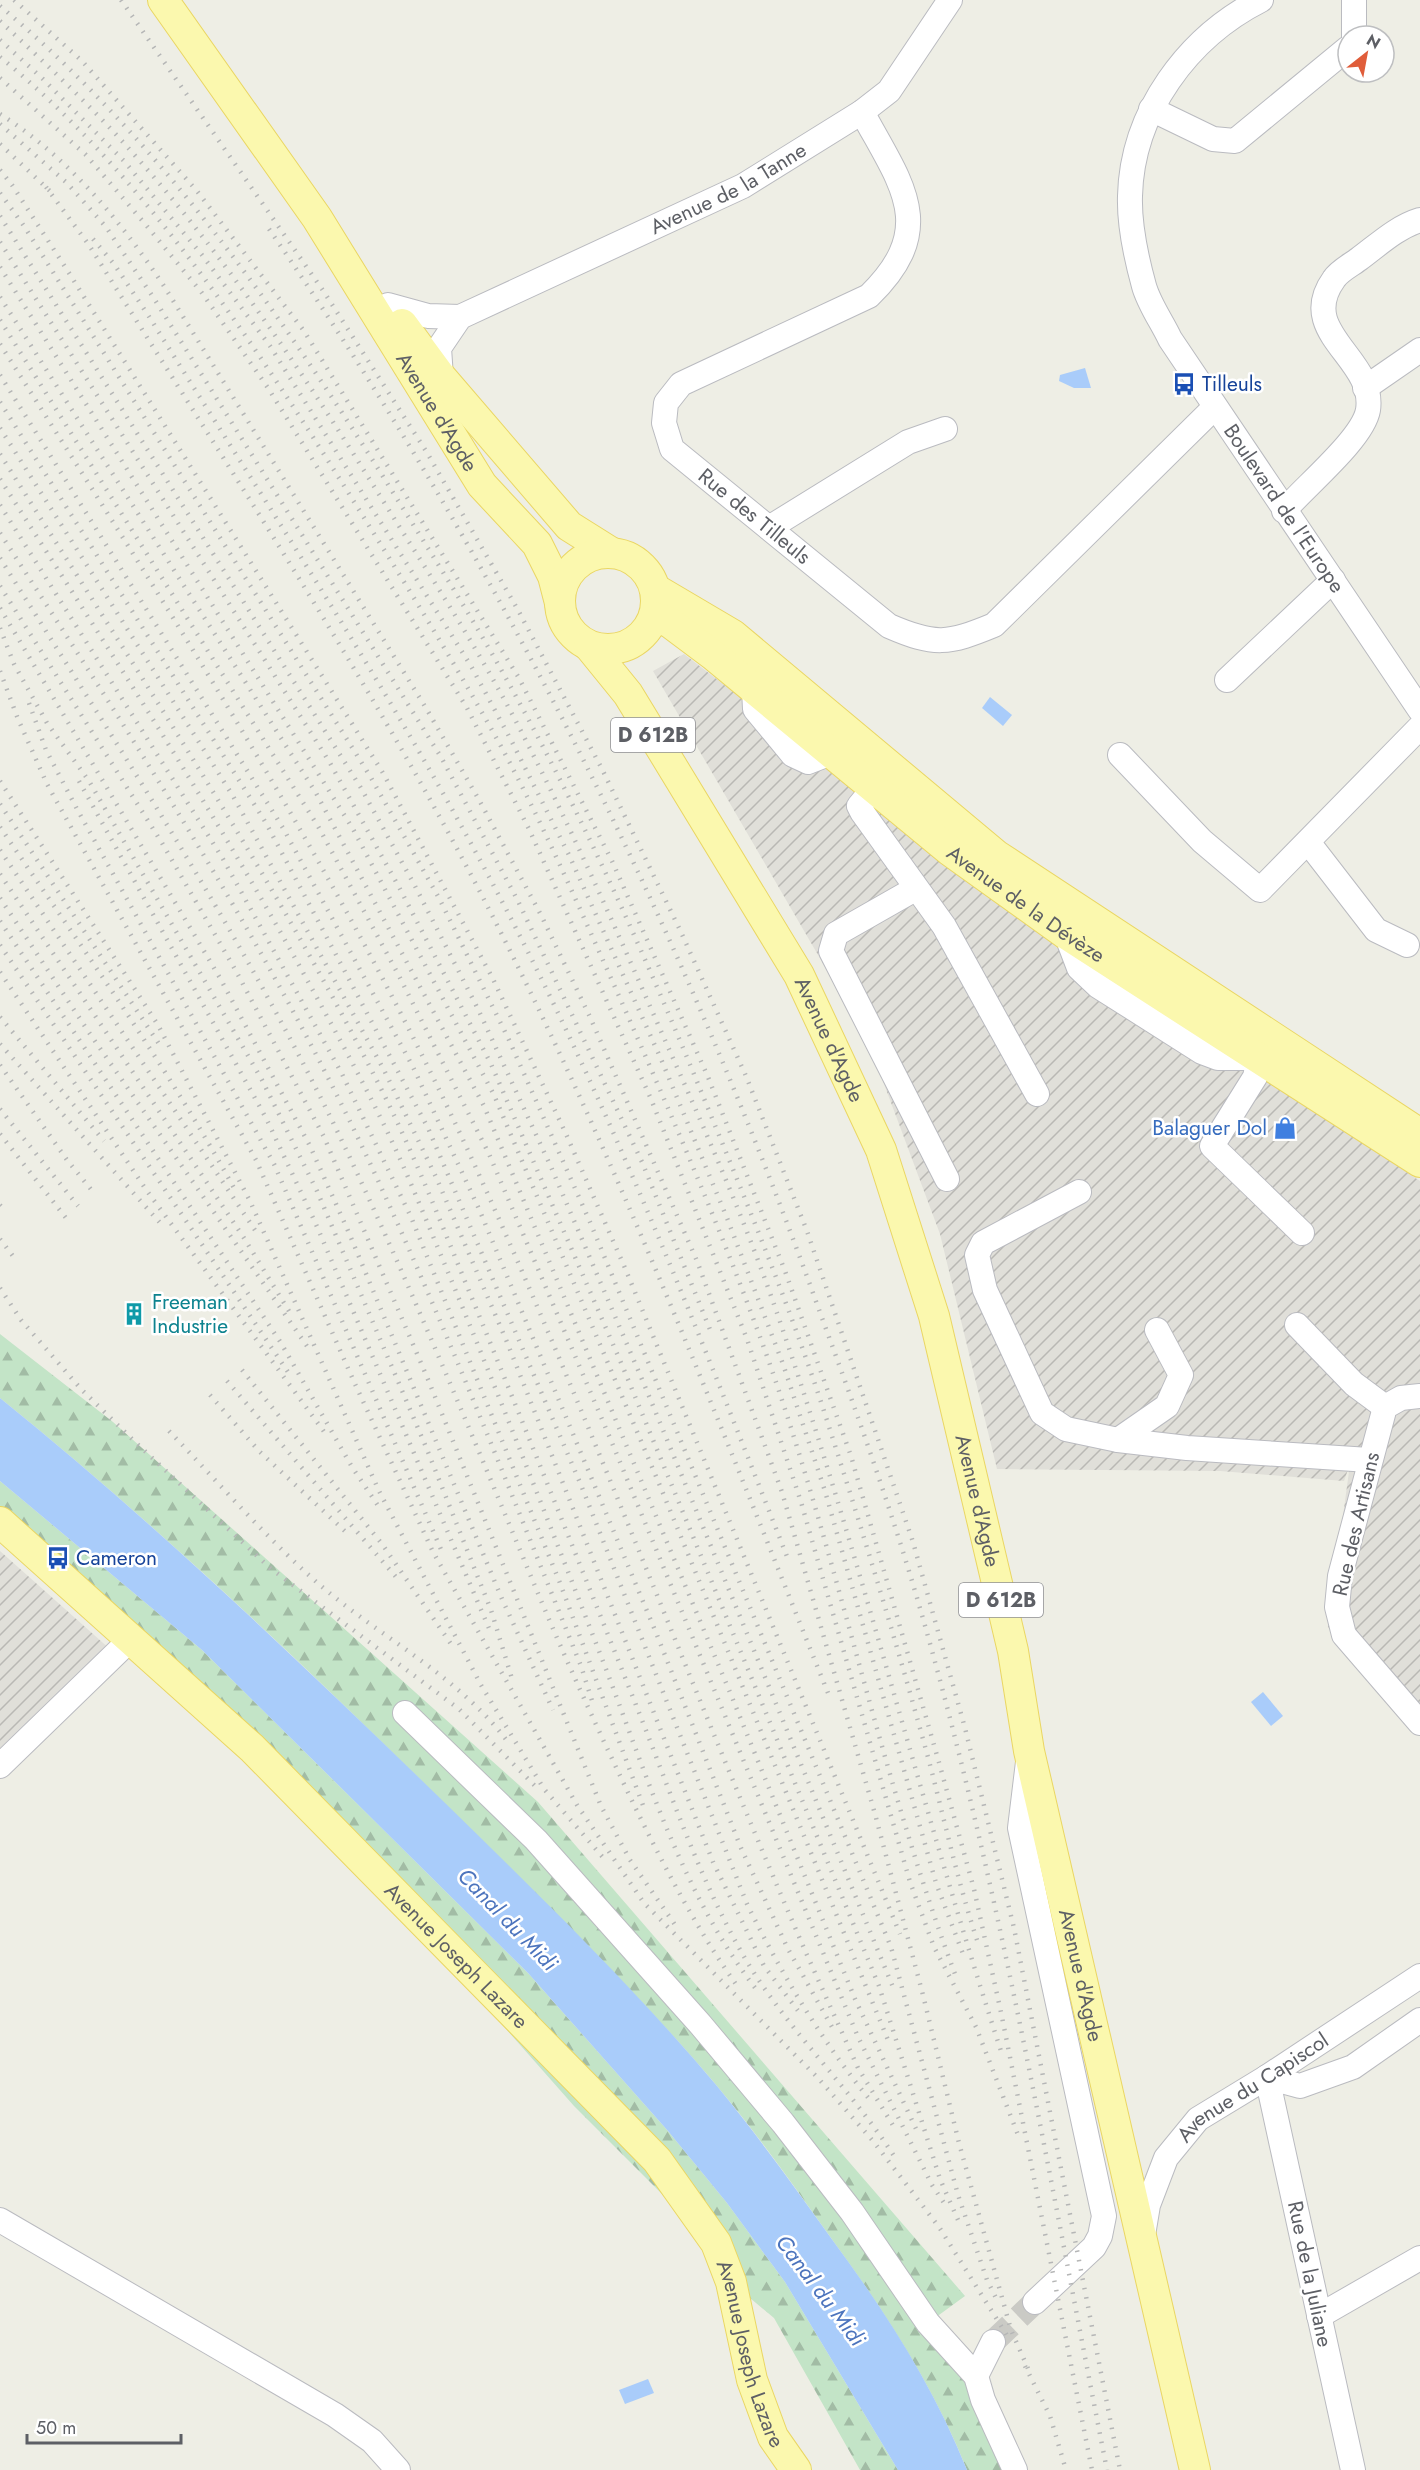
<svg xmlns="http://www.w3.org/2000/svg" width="1420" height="2470" viewBox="0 0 1420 2470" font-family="Jost,sans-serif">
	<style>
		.industrial { fill: url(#industrial-furrows) }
		.forest { fill: url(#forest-firs) }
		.water { fill: #a9ccfa }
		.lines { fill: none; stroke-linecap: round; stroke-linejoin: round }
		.minor-tunnel { stroke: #cacac5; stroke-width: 24; stroke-dasharray: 24 12; stroke-linecap: butt }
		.minor-casing { stroke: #babbc0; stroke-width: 26 }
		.major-casing { stroke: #ead663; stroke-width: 32 }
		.minor { stroke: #fff; stroke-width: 24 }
		.major { stroke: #fbf8ae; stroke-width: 30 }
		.rail { stroke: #b5b6b6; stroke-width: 4.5; stroke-dasharray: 1.5 8; stroke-linecap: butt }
		.labels { text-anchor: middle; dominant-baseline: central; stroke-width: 5; stroke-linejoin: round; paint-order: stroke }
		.shield { fill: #fff; stroke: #8e8f93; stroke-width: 1.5 }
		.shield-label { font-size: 20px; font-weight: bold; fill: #5d5f65 }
		.street-label { font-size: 21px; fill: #5d5f65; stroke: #fff }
		.transit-label { font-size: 21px; fill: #164399; stroke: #fff; text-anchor: start }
		.shop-label { font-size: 21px; fill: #366cbe; stroke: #fff; text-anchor: end }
		.culture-label { font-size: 21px; fill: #0d838f; stroke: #fff; text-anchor: start }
		.water-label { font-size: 22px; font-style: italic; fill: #4c74bd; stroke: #fff }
	</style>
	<defs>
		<pattern id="industrial-furrows" width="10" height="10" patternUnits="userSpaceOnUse" patternTransform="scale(1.5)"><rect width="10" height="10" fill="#e0dfd9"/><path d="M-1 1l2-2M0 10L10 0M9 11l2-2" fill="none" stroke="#b9b8b4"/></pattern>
		<pattern id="forest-firs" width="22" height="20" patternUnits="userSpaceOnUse" patternTransform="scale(1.5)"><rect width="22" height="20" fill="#c3e4c7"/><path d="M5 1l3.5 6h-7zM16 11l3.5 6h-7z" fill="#a2bca5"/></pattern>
	</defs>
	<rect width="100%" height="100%" fill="#eeeee5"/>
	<g class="industrial">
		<polygon points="684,654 1061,944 1420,1181 1420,1729 1328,1627 1350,1464 1344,1481 1220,1471 997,1469 940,1234 868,1041 653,671"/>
		<polygon points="0,1551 121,1659 0,1774"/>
	</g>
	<g class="forest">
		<path d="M 0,1334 L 113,1422 L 538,1802 L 965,2296 L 928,2323 L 976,2376 L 1015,2470 L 967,2470 C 933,2385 885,2312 831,2238 C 794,2186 758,2135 717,2086 C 643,1998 560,1919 479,1838 C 326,1685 168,1534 0,1398 Z"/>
		<polygon points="0,1481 202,1650 528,1973 668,2131 727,2203 785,2282 898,2470 860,2470 774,2318 731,2282 695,2227 574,2106 439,1953 346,1855 0,1522"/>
	</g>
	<g class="water">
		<polygon points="1085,368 1091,388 1074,388 1059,381 1060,375"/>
		<polygon points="990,697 1012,715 1003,726 982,708"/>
		<path d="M 0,1398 C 155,1523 300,1662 443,1801 C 537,1893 632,1985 717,2086 C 757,2135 794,2186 831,2238 C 885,2311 933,2385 967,2470 L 898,2470 L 785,2282 L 727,2203 L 668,2131 L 528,1973 L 202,1650 L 0,1481 Z"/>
		<polygon points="1263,1692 1283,1716 1271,1726 1251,1702"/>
		<polygon points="648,2379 654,2393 625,2404 619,2390"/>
	</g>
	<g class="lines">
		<polyline class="minor-tunnel" points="993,2342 1035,2302"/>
		<g class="minor-casing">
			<g id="minor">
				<path id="s1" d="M 1261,0 C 1188,37 1132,112 1130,196 C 1129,226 1136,257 1144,286 C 1149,304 1162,322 1170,339 L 1420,710"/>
				<polyline points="1354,0 1354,36"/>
				<polyline points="1151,109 1213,139 1235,141 1348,48"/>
				<path id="s2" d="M 862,112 C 900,183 940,227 869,296 L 681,384 L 666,403 L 664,423 L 672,449 L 889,626 C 935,646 948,644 994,625 L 1215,407"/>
				<polyline points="388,305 428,316 460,317"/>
				<path id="s3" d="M 441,377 L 439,348 L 460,317 L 743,186 L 862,112 L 889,91 L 950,0"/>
				<polyline points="1365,388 1420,350"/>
				<path d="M 1284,511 C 1304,487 1363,439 1368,410 C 1376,358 1295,333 1334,279 C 1339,271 1351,265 1359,259 C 1378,245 1397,227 1420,220"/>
				<polyline points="769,528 908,442 945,429"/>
				<polyline points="1227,680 1333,580"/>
				<polyline points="754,689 755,709 793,755 808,762 831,753"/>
				<polyline points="1120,755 1202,841 1260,890 1420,727"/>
				<polyline points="873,789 859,806 862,812 944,926 1037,1094"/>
				<polyline points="1308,842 1376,930 1407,945"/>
				<polyline points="915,889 836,934 831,951 947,1179"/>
				<polyline points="1066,934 1079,968 1098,986 1202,1052 1218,1058 1259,1058 1255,1077 1212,1146 1302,1233"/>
				<polyline points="1079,1192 983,1243 977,1255 985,1290 1042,1413 1066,1429 1118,1440 1187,1448 1369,1460"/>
				<polyline points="1297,1325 1354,1384 1385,1407"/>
				<polyline points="1420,1396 1401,1398 1385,1407 1340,1576 1337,1607 1344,1635 1420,1723"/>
				<polyline points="1118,1440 1167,1406 1181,1375 1157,1330"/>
				<polyline points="405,1713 536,1840 700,2024 783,2123 852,2212 928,2323 976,2376 983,2400 1015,2470"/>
				<polyline points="1028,1762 1020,1828 1104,2216 1100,2236 1094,2247 1035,2302"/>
				<polyline points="0,1766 132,1638"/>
				<polyline points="0,2220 335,2415 372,2441 398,2470"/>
				<path id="s4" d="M 1143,2235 L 1148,2205 L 1166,2158 L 1198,2119 L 1267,2077 L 1420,1976"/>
				<polyline points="1319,2316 1420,2258"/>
				<polyline points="976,2376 993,2342"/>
				<polyline points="1353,2470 1267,2077 1300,2086 1353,2067 1420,2020"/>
			</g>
		</g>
		<g class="major-casing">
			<g id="major">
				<path id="s5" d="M 163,0 L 317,218 L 482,485 L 537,544 L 553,576 L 560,603"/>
				<polyline points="402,324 441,377 569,526 612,553"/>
				<circle cx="608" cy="601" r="48"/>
				<polyline points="655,589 733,635 996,855 1420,1134"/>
				<path id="s6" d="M 654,617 L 669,622 L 713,655 L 949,850 L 1066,934 L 1420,1162"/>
				<path id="s7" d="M 589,646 L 628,694 L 799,975 L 881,1150 L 934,1316 L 1013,1651 L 1029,1751 L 1195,2470"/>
				<path id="s8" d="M 0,1522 L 252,1748 L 657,2160 L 716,2243 L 731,2282 L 752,2380 L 773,2437 L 796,2470"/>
			</g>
		</g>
		<use href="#minor" class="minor"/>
		<use href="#major" class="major"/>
		<g class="rail">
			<polyline points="14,0 82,61 197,191 304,331 519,678 612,861 708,1077 785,1271 851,1456 940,1766 974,1889 1002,2017 1092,2470"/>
			<polyline points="121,0 324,292 426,451 518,610 602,769 680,930 746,1076 807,1231 913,1542 965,1728 1014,1928 1120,2470"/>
			<path d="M 0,6 C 156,137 274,304 382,475 C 429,550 477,624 519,702 C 593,837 656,980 714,1123 C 756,1225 798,1328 831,1433 C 866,1542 899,1651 929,1761 C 945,1822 958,1883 978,1943"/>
			<path d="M 0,21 C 45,63 90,105 131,151 C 226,257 305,376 380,496 C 429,574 480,651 522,733 C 568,822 609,913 649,1004 C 694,1106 741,1208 777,1313 C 861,1556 921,1807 1001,2051"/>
			<polyline points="0,40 43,79 124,161 202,255 270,346 471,666 511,740 569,855 661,1059 727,1218 783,1364 825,1491 936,1883 963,1954"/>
			<path d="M 0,57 C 140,171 250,337 346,489 C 400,575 454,661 503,750 C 546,830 582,914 619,996 C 672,1116 724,1236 768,1359 C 839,1561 880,1774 955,1974"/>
			<polyline points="0,78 86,155 146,225 202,293 268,388 467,708 529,829 651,1099 747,1339 801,1502 910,1882 934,1947 976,2027 1020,2140"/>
			<path d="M 0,114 C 69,158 119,219 164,286 L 426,708 L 478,798 L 541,915 L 590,1017 L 697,1261 L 782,1492 L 875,1814 L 923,1995 L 959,2143 L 1011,2330 L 1030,2373"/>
			<polyline points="0,124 67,183 106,227 155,300 441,757 518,901 642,1162 711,1332"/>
			<polyline points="0,144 51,192"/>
			<polyline points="0,170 12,185 69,273 383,773 493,979 566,1134 625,1268 900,1934"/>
			<path d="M 46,187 L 89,245 C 227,467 375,686 494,919 C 622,1170 723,1433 828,1693"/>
			<polyline points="0,193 24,226 370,776 439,898 509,1040 590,1222 891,1947 958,2195 987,2280 997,2300"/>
			<polyline points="0,216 361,788 415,886 478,1009 551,1167 644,1384 895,1992"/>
			<path d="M 269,229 C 502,567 684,932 822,1318 C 861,1424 899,1531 929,1640 C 1005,1913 1052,2192 1107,2470"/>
			<path d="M 93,239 L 114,264 L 150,318 C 268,507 392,693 496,890 C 610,1105 699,1333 788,1559"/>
			<polyline points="0,242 330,763 400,889 491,1064 622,1365 879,1986 940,2179 958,2220"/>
			<polyline points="0,267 353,829 494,1095 658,1481 888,2040"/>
			<polyline points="0,297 316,793 484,1106 729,1690 855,1999 918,2133"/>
			<polyline points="0,320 319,828 398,974 489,1154 610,1438 858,2037 932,2185 944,2203"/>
			<path d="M 0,344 C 170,612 345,880 476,1168 C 594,1427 693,1694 807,1955 L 858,2068 L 894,2127"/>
			<polyline points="0,375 283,828 413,1067 479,1209 657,1635 741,1848 788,1949 832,2027"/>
			<path d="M 0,402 L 266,823 L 428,1128 L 581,1485 L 747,1904 C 781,1973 821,2040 870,2100"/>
			<polyline points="0,428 233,796 384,1070 436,1177 507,1342 713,1862 764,1966 802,2016"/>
			<path d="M 0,454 C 129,659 264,861 375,1077 C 414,1152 444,1231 476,1308 C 530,1440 583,1572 636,1705 C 668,1785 696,1870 738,1946 C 780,2023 846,2082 894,2156"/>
			<path d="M 0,479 C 107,647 216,813 311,987 C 345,1049 380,1112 408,1177 C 475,1334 537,1492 599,1651 C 644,1766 680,1891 756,1989"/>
			<polyline points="0,505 223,859 342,1074 411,1217 560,1583 644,1808"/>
			<path d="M 0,533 C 137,745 276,957 381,1187 C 453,1344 516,1506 581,1666 L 594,1707"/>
			<path d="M 0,558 C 123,755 252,949 351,1160 C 417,1301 477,1447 537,1591 C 567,1663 600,1734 634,1805 C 665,1868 697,1930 738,1987"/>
			<polyline points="0,586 162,843 236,971 324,1137 427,1377 601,1806 630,1860 678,1929"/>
			<polyline points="0,608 220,978 310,1146 349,1233 502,1599 553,1710"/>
			<polyline points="0,628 14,664 47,723 89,781 262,1080 317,1191 426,1447 491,1610 513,1682"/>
			<polyline points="0,671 18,719 47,784 256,1160 355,1384 433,1552 577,1805 644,1903 818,2078 873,2141 939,2227 1008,2337"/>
			<polyline points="29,703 46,750 77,809 274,1164 443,1554"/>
			<polyline points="0,781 158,1025 250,1201 379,1491 481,1685 544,1789 606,1861"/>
			<polyline points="79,781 266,1118 315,1222 491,1633"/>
			<polyline points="0,804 159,1044"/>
			<path d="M 0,827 C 80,945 165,1063 234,1188"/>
			<polyline points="0,850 259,1236"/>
			<polyline points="0,874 244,1238 292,1316"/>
			<polyline points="0,898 88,1031 309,1349"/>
			<polyline points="0,921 281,1343 352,1467 379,1507"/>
			<polyline points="0,945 292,1378"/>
			<polyline points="0,972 147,1191 325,1433"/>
			<polyline points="0,1017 104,1141"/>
			<polyline points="0,1044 162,1225"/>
			<polyline points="0,1065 67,1160 94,1193"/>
			<polyline points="0,1109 78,1206"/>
			<polyline points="0,1134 66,1218"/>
			<polyline points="0,1205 1,1206"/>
			<polyline points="0,1239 16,1260"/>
			<polyline points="0,1288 21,1320 81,1389 133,1440 270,1568 459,1709 538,1789"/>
			<polyline points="242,1370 382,1544 451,1644"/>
			<polyline points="227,1381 396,1577"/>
			<polyline points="210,1395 259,1451 349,1535"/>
			<path d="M 169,1431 C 216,1480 262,1533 312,1578 C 375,1635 456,1673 508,1742"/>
			<polyline points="1025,2366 1050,2416 1066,2470"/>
		</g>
	</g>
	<defs>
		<g id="bus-bare" transform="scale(1.8)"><path d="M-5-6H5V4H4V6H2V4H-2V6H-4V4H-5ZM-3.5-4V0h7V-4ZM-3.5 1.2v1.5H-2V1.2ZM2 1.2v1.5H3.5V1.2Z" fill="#1a4fb4" stroke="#fff" stroke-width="2.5" paint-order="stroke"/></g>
		<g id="shop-bare" transform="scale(1.8)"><path d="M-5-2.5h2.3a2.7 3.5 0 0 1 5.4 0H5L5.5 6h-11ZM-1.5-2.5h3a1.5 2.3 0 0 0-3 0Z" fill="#3f7fe0" stroke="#fff" stroke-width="2.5" paint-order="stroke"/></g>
		<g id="building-bare" transform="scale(1.8)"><path d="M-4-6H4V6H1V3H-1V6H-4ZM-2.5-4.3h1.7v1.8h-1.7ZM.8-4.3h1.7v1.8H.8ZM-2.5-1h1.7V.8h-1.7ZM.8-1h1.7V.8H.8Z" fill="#0f9aa8" stroke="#fff" stroke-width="2.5" paint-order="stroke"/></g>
	</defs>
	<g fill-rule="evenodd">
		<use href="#bus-bare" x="1184" y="384"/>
		<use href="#shop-bare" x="1285" y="1128"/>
		<use href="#building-bare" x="134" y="1314"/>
		<use href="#bus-bare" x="58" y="1558"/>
	</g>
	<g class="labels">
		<g class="shield">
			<rect x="611" y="718" width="84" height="34" rx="4.5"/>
			<rect x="959" y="1583" width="84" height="34" rx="4.5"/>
		</g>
		<g class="shield-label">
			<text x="653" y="735">D 612B</text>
			<text x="1001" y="1600">D 612B</text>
		</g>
		<g class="street-label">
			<text stroke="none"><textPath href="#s3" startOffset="364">Avenue de la Tanne</textPath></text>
			<text stroke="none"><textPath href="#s5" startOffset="495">Avenue d'Agde</textPath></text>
			<text stroke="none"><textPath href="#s1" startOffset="602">Boulevard de l'Europe</textPath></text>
			<text stroke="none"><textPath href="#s2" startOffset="592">Rue des Tilleuls</textPath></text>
			<text stroke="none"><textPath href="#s6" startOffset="471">Avenue de la Dévèze</textPath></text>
			<text stroke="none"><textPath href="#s7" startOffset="462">Avenue d'Agde</textPath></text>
			<text stroke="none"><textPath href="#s7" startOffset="948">Avenue d'Agde</textPath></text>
			<text transform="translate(1356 1524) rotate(-77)">Rue des Artisans</text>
			<text stroke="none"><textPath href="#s8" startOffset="630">Avenue Joseph Lazare</textPath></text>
			<text stroke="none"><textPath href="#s7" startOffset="1434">Avenue d'Agde</textPath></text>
			<text stroke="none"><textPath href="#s4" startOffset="194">Avenue du Capiscol</textPath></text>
			<text transform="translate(1310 2274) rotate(78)">Rue de la Juliane</text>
			<text stroke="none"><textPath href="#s8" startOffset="1134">Avenue Joseph Lazare</textPath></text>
		</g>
		<g class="transit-label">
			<text x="1202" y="384">Tilleuls</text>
			<text x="76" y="1558">Cameron</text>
		</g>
		<g class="shop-label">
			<text x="1267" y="1128">Balaguer Dol</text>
		</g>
		<g class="culture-label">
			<text x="152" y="1302">Freeman<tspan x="152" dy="24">Industrie</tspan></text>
		</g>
		<g class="water-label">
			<text transform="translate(508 1919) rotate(46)">Canal du Midi</text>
			<text transform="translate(821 2290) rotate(53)">Canal du Midi</text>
		</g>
	</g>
	<g transform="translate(1366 54) rotate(31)"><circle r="28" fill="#ffffff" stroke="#bebfc1" stroke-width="1.5"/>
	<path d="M0-4.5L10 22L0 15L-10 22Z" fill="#e05d3a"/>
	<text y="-9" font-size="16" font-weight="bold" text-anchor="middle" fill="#5d5f65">N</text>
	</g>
	<path d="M27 2434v9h154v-9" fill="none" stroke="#5d5f65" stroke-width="3"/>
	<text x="36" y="2434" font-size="18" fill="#5d5f65" stroke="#ffffff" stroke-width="4.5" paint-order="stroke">50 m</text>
</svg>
